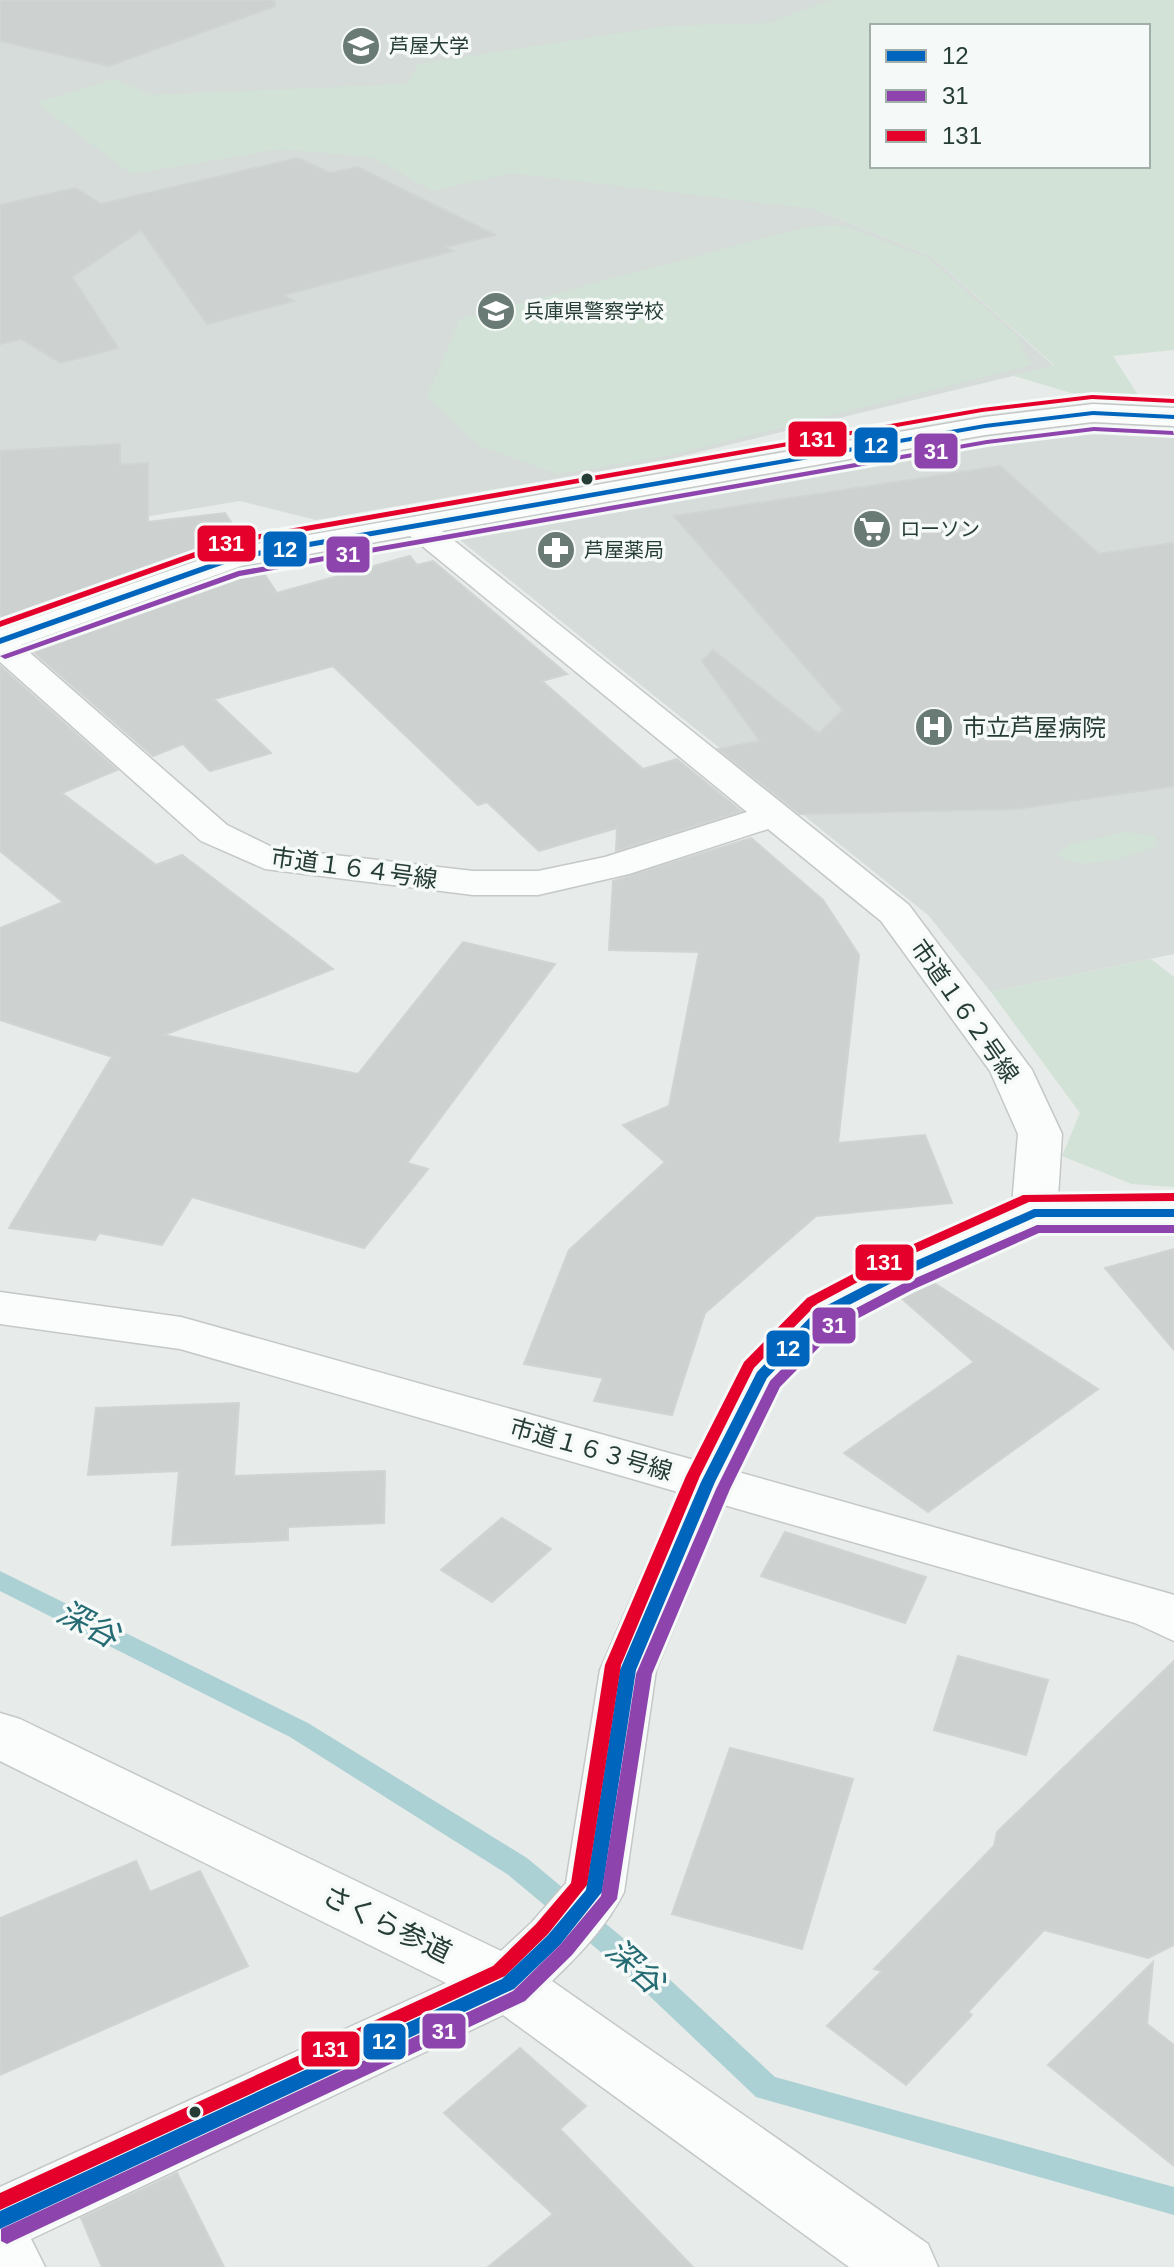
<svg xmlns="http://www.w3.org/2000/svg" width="1174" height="2267" viewBox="0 0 1174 2267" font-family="Helvetica,'Noto Sans JP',sans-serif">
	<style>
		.built { fill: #d5dcd9 }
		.green { fill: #d2e2d6; fill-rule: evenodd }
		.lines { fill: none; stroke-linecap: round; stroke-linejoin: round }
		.stream { fill: #acd1d5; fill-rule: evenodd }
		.building { fill: #cdd2d0; stroke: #d0d4d2; stroke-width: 2 }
		.minor-casing { stroke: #c4c8c6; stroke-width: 3 }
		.minor { fill: #fbfcfc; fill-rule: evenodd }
		.bus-1-casing { stroke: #f5f9f7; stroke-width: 6 }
		.bus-2-casing { stroke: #f5f9f7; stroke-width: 6 }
		.bus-3-casing { stroke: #f5f9f7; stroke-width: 6 }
		.bus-1 { fill: #0065bd; fill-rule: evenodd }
		.bus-2 { fill: #8e44ad; fill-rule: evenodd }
		.bus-3 { fill: #e4002b; fill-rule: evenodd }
		.bus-dot { fill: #263d35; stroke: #f5f9f7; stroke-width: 3 }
		.labels { text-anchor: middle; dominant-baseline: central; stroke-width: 7; stroke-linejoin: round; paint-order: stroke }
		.far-poi-label { font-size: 20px; fill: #263d35; stroke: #f5f9f7; text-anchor: start }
		.poi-label { font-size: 24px; fill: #263d35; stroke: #f5f9f7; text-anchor: start }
		.street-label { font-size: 24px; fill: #263d35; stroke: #f5f9f7 }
		.near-street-label { font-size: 28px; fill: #263d35; stroke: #f5f9f7 }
		.near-water-label { font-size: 32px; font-style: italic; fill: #256b73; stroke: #f5f9f7 }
		.line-badge { stroke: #f5f9f7; stroke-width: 3 }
		.badge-label { font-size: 22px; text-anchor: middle; font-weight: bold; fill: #fff }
	</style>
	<rect width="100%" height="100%" fill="#e7ebe9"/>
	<g class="built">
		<polygon points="0,0 889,0 845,24 815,209 931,256 1054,366 670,459 316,520 240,501 0,541"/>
		<polygon points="1105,428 1174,433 1174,954 991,992 928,915 460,540 467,532 1001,439"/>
	</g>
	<g class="green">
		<path d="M 831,0 L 1174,0 L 1174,350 L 1113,356 L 1138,395 L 1071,393 L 1014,376 L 1054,365 L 931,256 L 815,209 L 510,173 L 433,191 L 372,157 L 279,149 L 132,174 L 36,103 L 114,79 L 152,95 L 407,84 L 418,64 L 666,26 L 768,23 ZM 872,26 L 1148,26 L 1148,166 L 872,166 Z"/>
		<polygon points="842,225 928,258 1017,336 1031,365 665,456 558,474 480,446 427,397 460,319 806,227"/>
		<path d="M 1124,832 L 1155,836 L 1156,845 C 1138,856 1072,874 1058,854 L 1071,844 Z"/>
		<polygon points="1151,959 1174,977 1174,1187 1132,1184 1062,1156 1080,1113 991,992"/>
	</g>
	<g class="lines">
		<polygon class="stream" points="0,1571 308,1723 527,1858 641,1953 775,2077 1174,2187 1174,2215 756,2097 621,1969 507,1874 290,1737 0,1591"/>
	</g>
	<g class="building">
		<polygon points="0,0 274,0 275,6 109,66 0,41"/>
		<polygon points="298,158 330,173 358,167 495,235 445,247 453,251 283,295 294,301 207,324 141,230 72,277 118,348 61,363 21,339 0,344 0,205 75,188 101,204"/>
		<polygon points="120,444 120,465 148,463 148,522 225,513 245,543 0,627 0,451"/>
		<polygon points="1000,466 1099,554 1174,543 1174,786 1016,809 800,814 718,749 760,741 702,661 713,650 819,734 843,710 674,516"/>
		<polygon points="410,556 417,565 433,561 567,674 542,681 643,769 677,759 741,811 616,851 617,828 539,851 487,802 478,805 333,666 214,699 271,753 210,771 183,744 153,756 27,646 242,569 259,566 277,593"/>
		<polygon points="0,666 117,770 62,793 156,865 182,855 333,969 164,1035 358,1074 463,942 555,964 407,1163 428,1169 364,1248 192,1197 162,1245 99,1233 95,1240 9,1228 113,1055 109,1056 0,1020 0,928 63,902 0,851"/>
		<polygon points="751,838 823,900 859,955 838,1143 925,1135 952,1203 816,1216 705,1313 672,1415 594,1401 603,1378 524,1364 569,1250 665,1162 623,1125 669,1106 699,952 609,950 613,881"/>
		<polygon points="1174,1249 1174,1350 1105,1268"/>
		<polygon points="931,1281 1098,1389 928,1512 844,1453 974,1362 900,1297"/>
		<polygon points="239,1403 234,1476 385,1471 384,1523 288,1527 288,1540 172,1545 179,1471 88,1475 96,1408"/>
		<polygon points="502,1518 551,1549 492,1602 441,1570"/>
		<polygon points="785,1532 926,1577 905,1623 761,1576"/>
		<polygon points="958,1656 1048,1680 1026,1755 934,1730"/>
		<polygon points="1174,1661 1174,1945 1148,1958 1044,1930 968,2012 972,2015 906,2085 827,2026 882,1971 874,1969 994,1846 997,1832"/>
		<polygon points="730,1748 853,1779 802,1949 672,1914"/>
		<polygon points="136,1861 150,1892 200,1871 248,1966 0,2075 0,1918"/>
		<polygon points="1153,1962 1147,2024 1174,2045 1174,2166 1048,2065"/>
		<polygon points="520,2048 586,2106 560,2129 693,2267 488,2267 553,2214 444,2113"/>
		<polygon points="177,2173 224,2267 102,2267 81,2218"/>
	</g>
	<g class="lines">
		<g class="minor-casing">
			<path id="minor" d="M 1093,404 L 1174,408 L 1174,426 L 1093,422 L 985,435 L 442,531 L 909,905 L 1032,1070 L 1062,1134 L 1058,1198 L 1174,1198 L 1174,1228 L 1041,1228 L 917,1284 L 838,1325 L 782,1384 L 738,1472 L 1171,1594 L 1174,1595 L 1174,1641 L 1135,1623 L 724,1505 L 656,1670 L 624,1892 C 607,1926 579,1955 552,1981 L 928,2244 L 938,2267 L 849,2267 L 503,2015 L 31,2239 L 45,2267 L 0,2267 L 0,2187 L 446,1983 L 0,1761 L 0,1713 L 20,1719 L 501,1951 L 532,1922 L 566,1883 L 600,1670 L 678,1492 L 180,1349 L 0,1324 L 0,1292 L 181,1317 L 694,1460 L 745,1363 L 804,1303 L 883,1262 L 1012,1205 L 1018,1134 L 990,1071 L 881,921 L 768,829 L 629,874 L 538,895 L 473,895 L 265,869 L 201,841 L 0,662 L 0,630 L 234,548 L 985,417 ZM 410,536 L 747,812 L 605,857 L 538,871 L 473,871 L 274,848 L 227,825 L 21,645 L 241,566 Z"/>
		</g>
		<use href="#minor" class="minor"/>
		<g class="bus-1-casing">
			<g id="bus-1">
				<polygon points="1093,411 1174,415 1174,419 1093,415 985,428 236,560 0,644 0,638 234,555 985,424"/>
				<polygon points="1034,1209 1174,1209 1174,1217 1036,1217 905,1276 826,1317 767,1378 715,1482 636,1670 602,1892 560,1945 514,1989 0,2229 0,2211 502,1979 548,1935 586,1890 620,1670 701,1482 757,1372 816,1311 895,1270"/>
			</g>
		</g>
		<g class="bus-2-casing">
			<g id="bus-2">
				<polygon points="1094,427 1173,431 1174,435 1094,431 987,444 240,576 8,658 5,659 0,656 238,571 987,440"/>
				<polygon points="1037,1225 1174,1225 1174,1233 1039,1233 912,1290 836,1330 780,1387 730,1489 652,1674 617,1899 572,1955 525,2001 13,2241 7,2244 1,2241 1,2229 513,1991 560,1945 601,1896 636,1674 716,1489 770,1381 826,1324 902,1284"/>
			</g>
		</g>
		<g class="bus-3-casing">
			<g id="bus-3">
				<polygon points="1092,395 1174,399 1174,403 1092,399 982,412 233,544 0,627 0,621 231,539 982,408"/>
				<polygon points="1174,1193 1174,1201 1029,1202 897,1261 817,1304 754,1368 700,1476 621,1665 587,1885 548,1934 505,1976 0,2210 0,2193 493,1966 536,1924 571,1883 605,1665 686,1476 744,1362 807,1298 889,1255 1023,1195"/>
			</g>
		</g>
		<use href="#bus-1" class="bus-1"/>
		<use href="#bus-2" class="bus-2"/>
		<use href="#bus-3" class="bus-3"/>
	</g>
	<defs>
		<g id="university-disc" transform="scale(2)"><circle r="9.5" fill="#6a7a74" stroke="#f5f9f7"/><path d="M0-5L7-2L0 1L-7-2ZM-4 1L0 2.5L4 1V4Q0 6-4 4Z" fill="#fff"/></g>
		<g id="school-disc" transform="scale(2)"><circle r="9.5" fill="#6a7a74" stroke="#f5f9f7"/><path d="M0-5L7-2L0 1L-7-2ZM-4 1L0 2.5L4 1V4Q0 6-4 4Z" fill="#fff"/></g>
		<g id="supermarket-disc" transform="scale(2)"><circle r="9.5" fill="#6a7a74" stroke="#f5f9f7"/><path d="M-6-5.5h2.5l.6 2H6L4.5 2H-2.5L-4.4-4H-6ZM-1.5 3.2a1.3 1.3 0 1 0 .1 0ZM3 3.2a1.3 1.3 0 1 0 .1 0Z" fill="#fff"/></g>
		<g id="pharmacy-disc" transform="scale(2)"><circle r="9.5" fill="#6a7a74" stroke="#f5f9f7"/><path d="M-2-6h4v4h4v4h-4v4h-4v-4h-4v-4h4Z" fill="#fff"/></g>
		<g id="hospital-disc" transform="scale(2)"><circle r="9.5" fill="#6a7a74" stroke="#f5f9f7"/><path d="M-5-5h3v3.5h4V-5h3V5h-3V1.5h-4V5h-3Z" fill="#fff"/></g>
	</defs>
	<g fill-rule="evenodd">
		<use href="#university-disc" x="361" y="46"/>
		<use href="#school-disc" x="496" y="311"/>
		<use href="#supermarket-disc" x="872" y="529"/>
		<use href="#pharmacy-disc" x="556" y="550"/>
		<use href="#hospital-disc" x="934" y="727"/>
	</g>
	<g class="bus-dot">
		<circle cx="587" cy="479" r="7"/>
		<circle cx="195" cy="2112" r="7"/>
	</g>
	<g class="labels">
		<g class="far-poi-label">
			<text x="389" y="46">芦屋大学</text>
			<text x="524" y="311">兵庫県警察学校</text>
			<text x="900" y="529">ローソン</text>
			<text x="584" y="550">芦屋薬局</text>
		</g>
		<g class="poi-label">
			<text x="962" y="727">市立芦屋病院</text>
		</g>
		<g class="street-label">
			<text transform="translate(354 868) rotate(8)">市道１６４号線</text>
			<text transform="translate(965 1011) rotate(55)">市道１６２号線</text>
			<text transform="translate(591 1449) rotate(16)">市道１６３号線</text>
		</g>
		<g class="near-street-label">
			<text transform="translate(387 1924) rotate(26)">さくら参道</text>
		</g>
		<g class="near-water-label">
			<text transform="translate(88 1624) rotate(27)">深谷</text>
			<text transform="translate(635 1966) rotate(42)">深谷</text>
		</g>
	</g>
	<g class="line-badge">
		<rect x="787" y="420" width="61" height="38" rx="8" fill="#e4002b"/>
		<rect x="853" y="426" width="46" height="38" rx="8" fill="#0065bd"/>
		<rect x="913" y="432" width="46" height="38" rx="8" fill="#8e44ad"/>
		<rect x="196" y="524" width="61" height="39" rx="8" fill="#e4002b"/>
		<rect x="262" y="530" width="46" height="38" rx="8" fill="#0065bd"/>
		<rect x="325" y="535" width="46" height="39" rx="8" fill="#8e44ad"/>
		<rect x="854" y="1243" width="61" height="39" rx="8" fill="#e4002b"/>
		<rect x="811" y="1306" width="46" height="39" rx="8" fill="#8e44ad"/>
		<rect x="765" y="1329" width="46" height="39" rx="8" fill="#0065bd"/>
		<rect x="421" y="2012" width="46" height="38" rx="8" fill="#8e44ad"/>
		<rect x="362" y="2022" width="45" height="39" rx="8" fill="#0065bd"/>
		<rect x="300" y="2030" width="61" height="38" rx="8" fill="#e4002b"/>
	</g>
	<g class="badge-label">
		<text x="817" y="447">131</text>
		<text x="876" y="453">12</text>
		<text x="936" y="459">31</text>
		<text x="226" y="551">131</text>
		<text x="285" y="557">12</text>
		<text x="348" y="562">31</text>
		<text x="884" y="1270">131</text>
		<text x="834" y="1333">31</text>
		<text x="788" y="1356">12</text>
		<text x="444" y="2039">31</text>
		<text x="384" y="2049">12</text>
		<text x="330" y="2057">131</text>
	</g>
	<rect x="870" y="24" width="280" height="144" fill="#f5f9f7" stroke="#a2aea9" stroke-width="2"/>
	<rect x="886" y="50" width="40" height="12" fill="#0065bd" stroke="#a2aea9" stroke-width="2"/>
	<text x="942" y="64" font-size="24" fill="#263d35">12</text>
	<rect x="886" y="90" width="40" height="12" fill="#8e44ad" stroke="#a2aea9" stroke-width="2"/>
	<text x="942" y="104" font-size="24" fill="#263d35">31</text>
	<rect x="886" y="130" width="40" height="12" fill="#e4002b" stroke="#a2aea9" stroke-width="2"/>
	<text x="942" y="144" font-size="24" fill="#263d35">131</text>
</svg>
